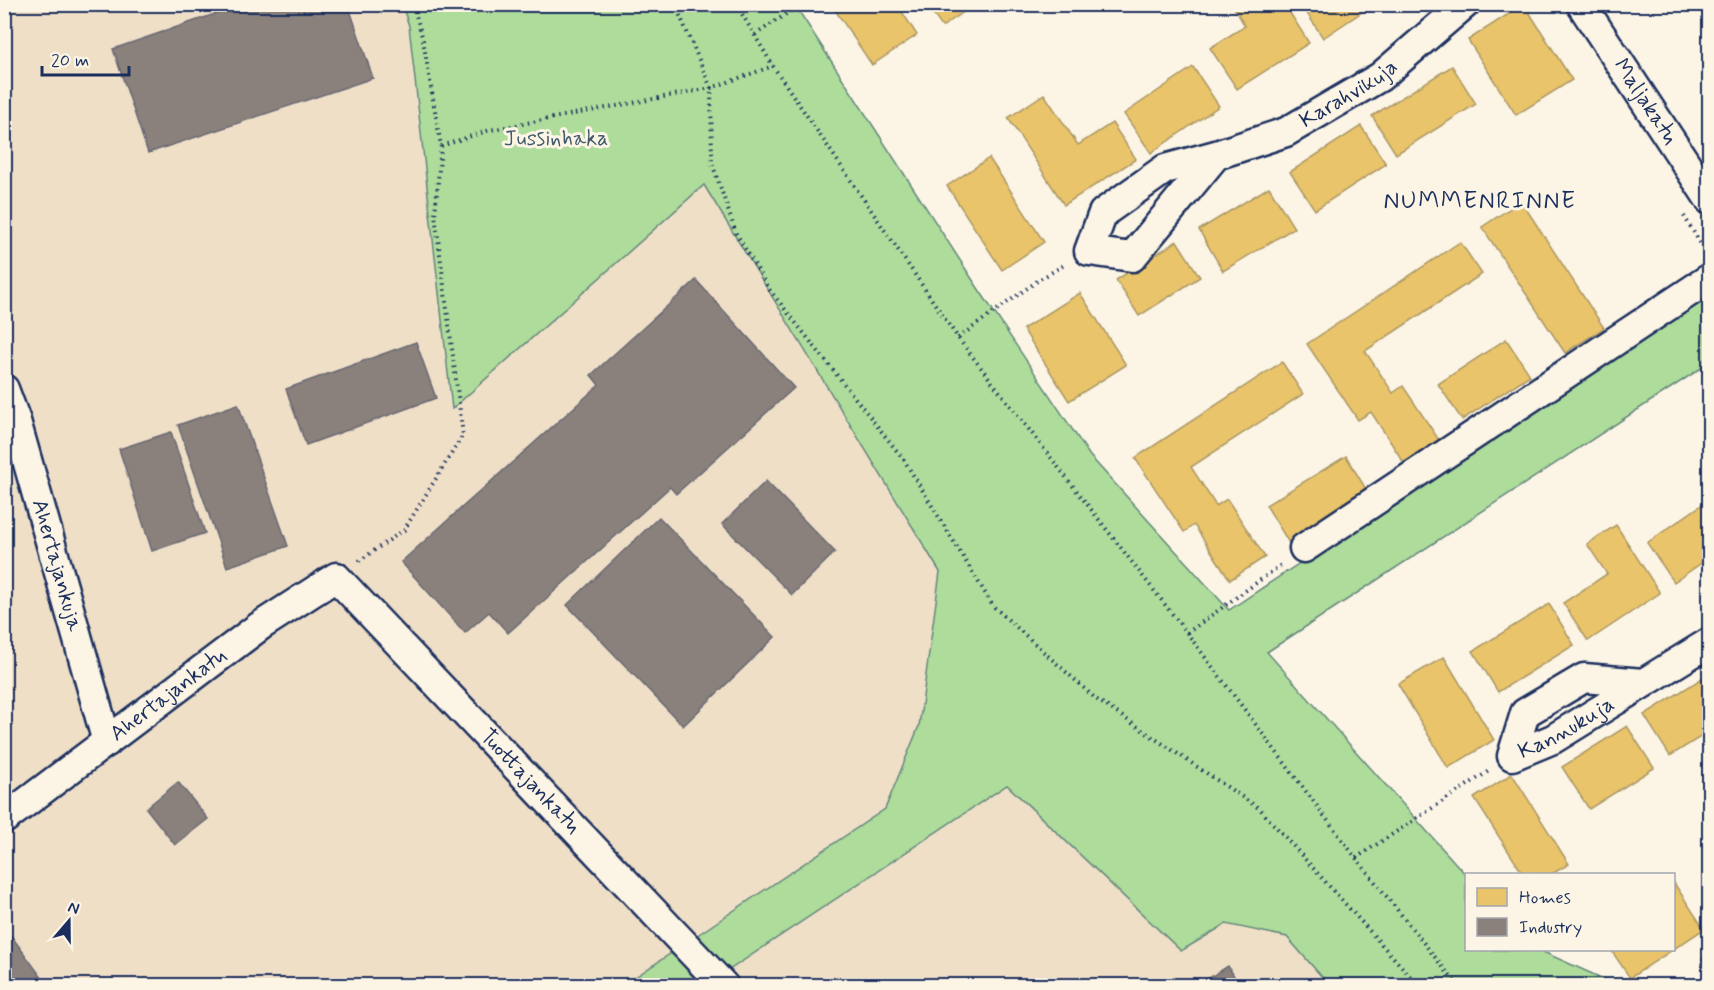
<svg xmlns="http://www.w3.org/2000/svg" width="1714" height="990" viewBox="0 0 1714 990" font-family="Mynerve,sans-serif">
	<style>
		.built { fill: #efdfc7 }
		.green { fill: #aedc9b; stroke: #64867c; stroke-width: 1.5 }
		.homes { fill: #e9c46a; stroke: #ab9766; stroke-width: 1.5 }
		.industry { fill: #8a817c; stroke: #696873; stroke-width: 1.5 }
		.lines { fill: none; stroke-linecap: round; stroke-linejoin: round }
		.minor-casing { stroke: #1b2f5e; stroke-width: 33 }
		.path { stroke: #1b2f5e; stroke-width: 4; stroke-dasharray: 1.5 4.5; stroke-linecap: butt }
		.minor { stroke: #fcf5e5; stroke-width: 28 }
		.labels { text-anchor: middle; dominant-baseline: central; stroke-width: 6; stroke-linejoin: round; paint-order: stroke }
		.street-label { font-size: 22px; fill: #1b2f5e; stroke: #fcf5e5 }
		.park-label { font-size: 22px; fill: #405a6d; stroke: #fcf5e5 }
		.neighbourhood-label { font-size: 24px; letter-spacing: 1.5px; fill: #1b2f5e; stroke: #fcf5e5 }
	</style>
	<rect width="100%" height="100%" fill="#fcf5e5"/>
	<filter id="ink" filterUnits="userSpaceOnUse"><feTurbulence type="fractalNoise" baseFrequency=".0167" numOctaves="2"/><feDisplacementMap in="SourceGraphic" scale="12" xChannelSelector="R" yChannelSelector="G"/><feConvolveMatrix kernelMatrix="1 2 1 2 8 2 1 2 1" color-interpolation-filters="sRGB"/></filter>
	<g filter="url(#ink)">
		<polygon class="built" points="5,4 564,5 1287,937 1329,985 5,986"/>
		<g class="green">
			<polygon points="402,5 795,5 974,282 1090,456 1229,610 1709,291 1709,363 1267,652 1466,875 1466,950 1539,950 1617,985 1329,985 1287,937 1226,924 1181,951 1007,785 729,970 696,936 885,809 919,726 940,572 704,185 452,409 409,26"/>
			<polygon points="673,952 704,985 622,986"/>
		</g>
		<g class="homes">
			<polygon points="831,4 897,4 917,35 872,65"/>
			<polygon points="926,4 975,4 942,27"/>
			<polygon points="1232,4 1278,4 1280,8 1285,5 1309,43 1237,89 1210,48 1245,26"/>
			<polygon points="1301,4 1374,4 1323,38"/>
			<polygon points="1524,4 1572,80 1516,115 1468,40"/>
			<polygon points="1452,66 1476,104 1396,154 1372,116"/>
			<polygon points="1193,67 1219,106 1151,153 1124,114"/>
			<polygon points="1044,94 1078,145 1112,123 1136,159 1064,205 1008,118"/>
			<polygon points="1361,126 1386,164 1315,210 1290,172"/>
			<polygon points="989,158 1044,242 1002,270 947,186"/>
			<polygon points="1269,187 1294,228 1223,271 1199,230"/>
			<polygon points="1521,201 1604,328 1565,353 1482,227"/>
			<polygon points="1177,241 1200,277 1139,316 1116,280"/>
			<polygon points="1460,242 1482,274 1365,351 1393,393 1403,386 1441,443 1406,466 1371,412 1358,420 1307,344"/>
			<polygon points="1080,293 1126,365 1069,401 1023,329"/>
			<polygon points="1506,339 1530,375 1462,420 1438,384"/>
			<polygon points="1282,362 1303,394 1191,467 1216,506 1227,499 1265,557 1230,580 1194,525 1184,532 1135,458"/>
			<polygon points="1346,456 1369,494 1289,543 1266,505"/>
			<polygon points="1710,499 1710,557 1674,582 1647,543"/>
			<polygon points="1616,525 1660,593 1588,641 1563,603 1607,574 1587,544"/>
			<polygon points="1549,604 1574,645 1498,692 1473,651"/>
			<polygon points="1444,657 1494,740 1448,768 1398,684"/>
			<polygon points="1710,673 1710,731 1670,756 1644,715"/>
			<polygon points="1627,726 1654,768 1589,809 1562,767"/>
			<polygon points="1512,774 1569,864 1552,874 1523,874 1474,798"/>
			<polygon points="1674,883 1704,929 1630,978 1611,950 1674,950"/>
			<polygon points="1710,954 1710,971 1702,959"/>
		</g>
		<g class="industry">
			<polygon points="244,4 348,4 373,78 148,153 113,49"/>
			<polygon points="696,280 794,388 676,494 670,487 508,633 489,612 465,633 401,562 599,385 591,375"/>
			<polygon points="416,342 436,398 306,445 286,389"/>
			<polygon points="238,404 288,546 227,567 178,425"/>
			<polygon points="171,432 205,533 152,551 119,449"/>
			<polygon points="766,481 835,552 792,595 722,524"/>
			<polygon points="659,517 775,637 683,726 567,605"/>
			<polygon points="178,782 208,819 175,845 146,808"/>
			<polygon points="4,926 48,986 4,986"/>
			<polygon points="1228,966 1240,986 1196,986"/>
		</g>
		<g class="lines">
			<g class="minor-casing">
				<g id="minor">
					<path id="s1" d="M 1581,4 L 1710,200"/>
					<path id="s2" d="M 1216,155 L 1132,257 L 1089,251 L 1103,213 L 1165,169 L 1216,155 L 1286,132 L 1380,77 L 1465,4"/>
					<path id="s3" d="M 4,389 L 16,421 L 107,742"/>
					<polyline points="1304,548 1710,278"/>
					<path id="s4" d="M 1643,683 L 1584,678 L 1525,713 L 1512,756 L 1553,739 L 1710,642"/>
					<path id="s5" d="M 4,819 L 260,626 L 336,577 L 724,986"/>
				</g>
			</g>
			<g class="path">
				<polyline points="675,4 711,88 712,163 736,233 769,289 904,460 993,606 1096,699 1260,809 1419,986"/>
				<polyline points="736,4 773,66 958,338 1187,633 1356,858 1458,986"/>
				<polyline points="755,35 801,4"/>
				<polyline points="441,146 490,130 711,88 773,66"/>
				<polyline points="1684,216 1705,251"/>
				<polyline points="958,338 1040,279 1066,264"/>
				<polyline points="359,561 404,530 463,435 435,215 441,146 423,40 413,4"/>
				<polyline points="1187,633 1281,565"/>
				<polyline points="1356,858 1489,771"/>
			</g>
			<use href="#minor" class="minor"/>
		</g>
	</g>
	<g class="labels">
		<g class="street-label">
			<text stroke="none"><textPath href="#s2" startOffset="492">Karahvikuja</textPath></text>
			<text stroke="none"><textPath href="#s1" startOffset="117">Maljakatu</textPath></text>
			<text stroke="none"><textPath href="#s3" startOffset="184">Ahertajankuja</textPath></text>
			<text stroke="none"><textPath href="#s5" startOffset="206">Ahertajankatu</textPath></text>
			<text stroke="none"><textPath href="#s4" startOffset="234">Kannukuja</textPath></text>
			<text stroke="none"><textPath href="#s5" startOffset="693">Tuottajankatu</textPath></text>
		</g>
		<g class="park-label">
			<text x="556" y="139">Jussinhaka</text>
		</g>
		<g class="neighbourhood-label">
			<text x="1480" y="201">NUMMENRINNE</text>
		</g>
	</g>
	<rect width="1714" height="990" fill="none" stroke="#fcf5e5" stroke-width="24"/>
	<rect x="12" y="12" width="1690" height="966" fill="none" stroke="#1b2f5e" stroke-width="2" filter="url(#ink)"/>
	<rect x="1465" y="873" width="210" height="78" fill="#fcf5e5" stroke="#a2a6af" stroke-width="1.5"/>
	<rect x="1477" y="888" width="30" height="18" fill="#e9c46a" stroke="#a2a6af" stroke-width="1.5"/>
	<text x="1519" y="903" font-size="18" fill="#1b2f5e">Homes</text>
	<rect x="1477" y="918" width="30" height="18" fill="#8a817c" stroke="#a2a6af" stroke-width="1.5"/>
	<text x="1519" y="933" font-size="18" fill="#1b2f5e">Industry</text>
	<g transform="translate(69 921) rotate(20)" stroke="#fcf5e5" stroke-width="4.5" paint-order="stroke">
	<path d="M0-4.5L10 22L0 15L-10 22Z" fill="#1b2f5e"/>
	<text y="-9" font-size="16" font-weight="bold" text-anchor="middle" fill="#1b2f5e">N</text>
	</g>
	<path d="M42 66v9h87v-9" fill="none" stroke="#1b2f5e" stroke-width="3"/>
	<text x="51" y="66" font-size="18" fill="#1b2f5e" stroke="#fcf5e5" stroke-width="4.5" paint-order="stroke">20 m</text>
</svg>
